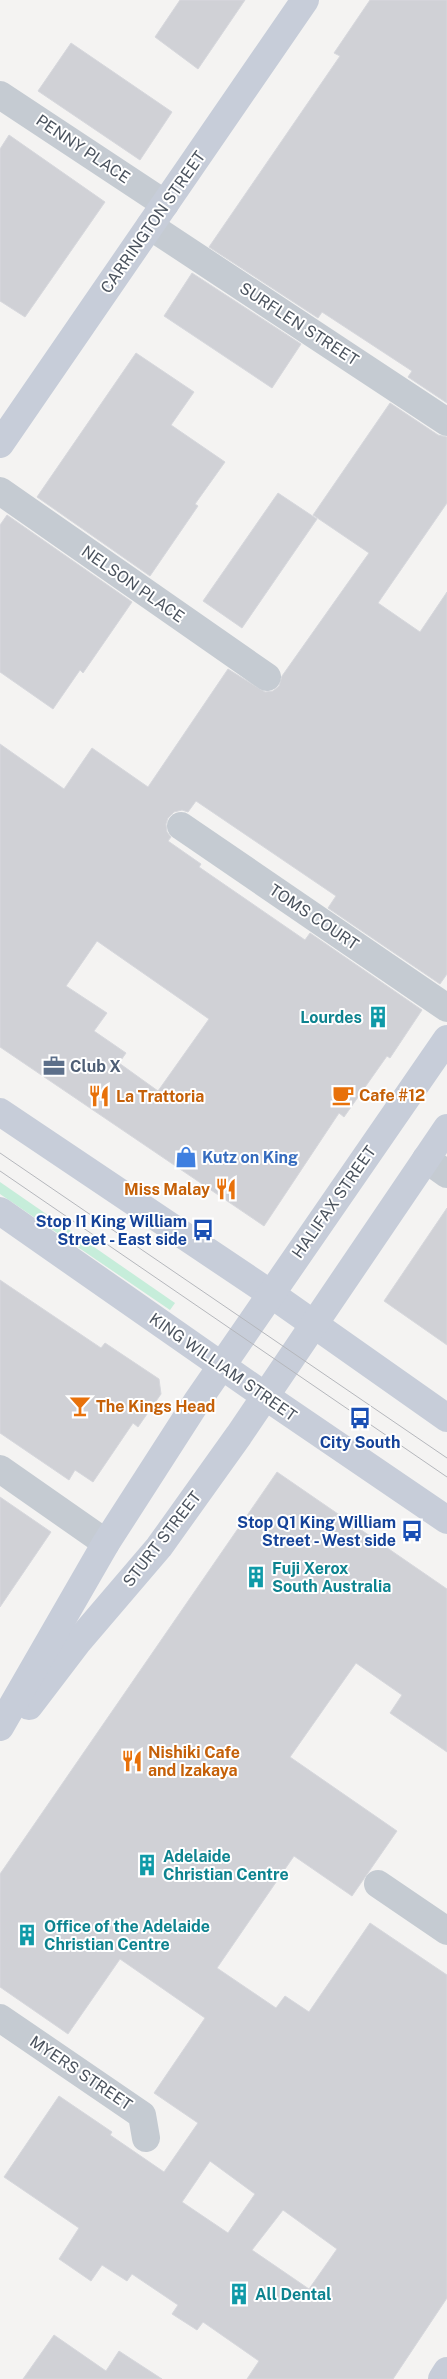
<svg xmlns="http://www.w3.org/2000/svg" width="447" height="2379" viewBox="0 0 447 2379" font-family="'Public Sans',sans-serif">
	<style>
		.green { fill: #c6edda }
		.building { fill: #d0d1d6; stroke: #d7d8dd; fill-rule: evenodd }
		.lines { fill: none; stroke-linecap: round; stroke-linejoin: round }
		.street { stroke: #c5cbd2; stroke-width: 28 }
		.secondary { stroke: #c7cdd9; stroke-width: 28 }
		.tram { stroke: #b5b7bc; stroke-width: 1 }
		.labels { text-anchor: middle; dominant-baseline: central; stroke-width: 4; stroke-linejoin: round; paint-order: stroke }
		.street-label { font-size: 16px; fill: #4b535e; stroke: #fff }
		.culture-label { font-size: 16px; font-weight: bold; fill: #0d838f; stroke: #fff; text-anchor: start }
		.service-label { font-size: 16px; font-weight: bold; fill: #4e5e75; stroke: #fff; text-anchor: start }
		.food-label { font-size: 16px; font-weight: bold; fill: #c56008; stroke: #fff; text-anchor: start }
		.shop-label { font-size: 16px; font-weight: bold; fill: #366cbe; stroke: #fff; text-anchor: start }
		.transit-label { font-size: 16px; font-weight: bold; fill: #164399; stroke: #fff; text-anchor: end }
	</style>
	<rect width="100%" height="100%" fill="#f4f3f2"/>
	<polygon class="green" points="0,1182 175,1303 170,1310 0,1194"/>
	<g class="building">
		<polygon points="180,0 245,0 198,69 155,37"/>
		<polygon points="370,0 447,0 447,403 408,377 412,371 322,312 318,318 209,247 340,56 334,53"/>
		<polygon points="71,43 172,112 140,160 38,91"/>
		<polygon points="9,135 105,202 25,317 0,301 0,149"/>
		<polygon points="192,273 301,344 272,388 164,316"/>
		<polygon points="136,353 194,392 171,425 225,462 195,504 198,506 150,576 37,497"/>
		<path d="M 390,403 L 438,435 L 447,437 L 447,503 L 378,603 L 420,632 L 447,592 L 447,974 L 440,984 L 328,908 L 336,896 L 196,801 L 188,812 L 182,810 L 174,812 L 168,818 L 166,824 L 167,832 L 171,837 L 168,841 L 201,864 L 199,867 L 305,940 L 310,933 L 422,1010 L 390,1058 L 387,1056 L 344,1117 L 339,1113 L 264,1226 L 0,1047 L 0,744 L 64,789 L 92,748 L 148,787 L 228,669 L 265,692 L 273,691 L 279,686 L 282,676 L 369,553 L 313,515 ZM 97,941 L 209,1019 L 158,1091 L 119,1063 L 126,1053 L 94,1031 L 107,1013 L 66,986 Z"/>
		<polygon points="278,493 317,519 242,628 203,601"/>
		<polygon points="7,515 132,602 83,673 80,670 53,709 0,672 0,525"/>
		<polygon points="447,1208 447,1345 384,1301"/>
		<polygon points="0,1280 101,1348 105,1343 159,1379 161,1394 138,1427 133,1423 93,1482 75,1470 69,1480 0,1433"/>
		<path d="M 277,1472 L 447,1589 L 447,1752 L 390,1713 L 402,1695 L 356,1663 L 290,1757 L 397,1831 L 352,1896 L 294,1856 L 217,1968 L 276,2008 L 285,1996 L 309,2012 L 370,1923 L 447,1975 L 447,2298 L 393,2379 L 247,2379 L 259,2361 L 203,2322 L 197,2330 L 172,2314 L 178,2305 L 132,2274 L 127,2281 L 102,2265 L 91,2281 L 59,2259 L 79,2228 L 4,2177 L 59,2096 L 112,2132 L 110,2135 L 164,2172 L 198,2123 L 154,2093 L 205,2018 L 120,1959 L 68,2034 L 0,1987 L 0,1874 ZM 210,2161 L 255,2194 L 228,2233 L 182,2202 ZM 283,2210 L 337,2249 L 309,2289 L 252,2250 Z"/>
		<polygon points="0,1497 51,1532 0,1607"/>
		<polygon points="54,2335 106,2371 119,2351 162,2379 23,2379"/>
	</g>
	<g class="lines">
		<g class="street">
			<polyline points="0,95 165,204"/>
			<polyline points="150,226 447,422"/>
			<polyline points="0,491 267,677"/>
			<polyline points="181,826 447,1008"/>
			<polyline points="426,1159 447,1174"/>
			<polyline points="0,1469 106,1543"/>
			<polyline points="378,1884 447,1931"/>
			<polyline points="0,2018 142,2115 146,2138"/>
		</g>
		<g class="secondary">
			<polyline points="0,444 305,0"/>
			<polyline points="0,1112 271,1294 447,1418"/>
			<polyline points="0,1211 265,1396 447,1520"/>
			<polyline points="29,1706 77,1643 159,1547 239,1435 447,1128"/>
			<polyline points="0,1727 106,1543 196,1403 447,1039"/>
			<polyline points="442,2379 447,2371"/>
		</g>
		<g class="tram">
			<polyline points="0,1153 447,1458"/>
			<polyline points="0,1171 447,1477"/>
		</g>
	</g>
	<defs>
		<g id="building-bare" transform="scale(1.725)"><path d="M-4-6H4V6H1V3H-1V6H-4ZM-2.5-4.3h1.7v1.8h-1.7ZM.8-4.3h1.7v1.8H.8ZM-2.5-1h1.7V.8h-1.7ZM.8-1h1.7V.8H.8Z" fill="#0f9aa8" stroke="#fff" stroke-width="2.5" paint-order="stroke"/></g>
		<g id="office-bare" transform="scale(1.725)"><path d="M-6-3h4V-5.5h4V-3h4V5H-6ZM-1-4.5V-3h2v-1.5ZM-6 0V1H6V0Z" fill="#5c6f8a" stroke="#fff" stroke-width="2.5" paint-order="stroke"/></g>
		<g id="cafe-bare" transform="scale(1.725)"><path d="M-5.5-4.5H6V0H3Q3 3.5 0 3.5H-2.5Q-5.5 3.5-5.5 0ZM3-3.2v2h1.7v-2ZM-6 4.5H4V6H-6Z" fill="#e8710a" stroke="#fff" stroke-width="2.5" paint-order="stroke"/></g>
		<g id="restaurant-bare" transform="scale(1.725)"><path d="M-5-6h1v4h1v-4h1v4h1v-4h1v5L-1.5 .5V6h-2V.5L-5-1ZM5-6V6H3V1.5H1.5Q1.5-4 5-6Z" fill="#e8710a" stroke="#fff" stroke-width="2.5" paint-order="stroke"/></g>
		<g id="shop-bare" transform="scale(1.725)"><path d="M-5-2.5h2.3a2.7 3.5 0 0 1 5.4 0H5L5.5 6h-11ZM-1.5-2.5h3a1.5 2.3 0 0 0-3 0Z" fill="#3f7fe0" stroke="#fff" stroke-width="2.5" paint-order="stroke"/></g>
		<g id="bus-bare" transform="scale(1.725)"><path d="M-5-6H5V4H4V6H2V4H-2V6H-4V4H-5ZM-3.5-4V0h7V-4ZM-3.5 1.2v1.5H-2V1.2ZM2 1.2v1.5H3.5V1.2Z" fill="#1a4fb4" stroke="#fff" stroke-width="2.5" paint-order="stroke"/></g>
		<g id="bar-bare" transform="scale(1.725)"><path d="M-6-5H6L.8 .8V4.5H3.5V6h-7V4.5H-.8V.8Z" fill="#e8710a" stroke="#fff" stroke-width="2.5" paint-order="stroke"/></g>
	</defs>
	<g fill-rule="evenodd">
		<use href="#building-bare" x="378" y="1017"/>
		<use href="#office-bare" x="54" y="1066"/>
		<use href="#cafe-bare" x="343" y="1095"/>
		<use href="#restaurant-bare" x="99" y="1096"/>
		<use href="#shop-bare" x="186" y="1157"/>
		<use href="#restaurant-bare" x="226" y="1189"/>
		<use href="#bus-bare" x="203" y="1230"/>
		<use href="#bar-bare" x="80" y="1406"/>
		<use href="#bus-bare" x="360" y="1418"/>
		<use href="#bus-bare" x="412" y="1531"/>
		<use href="#building-bare" x="256" y="1577"/>
		<use href="#restaurant-bare" x="132" y="1761"/>
		<use href="#building-bare" x="147" y="1865"/>
		<use href="#building-bare" x="27" y="1935"/>
		<use href="#building-bare" x="239" y="2294"/>
	</g>
	<g class="labels">
		<g class="street-label">
			<text transform="translate(83 149) rotate(34)">PENNY PLACE</text>
			<text transform="translate(153 222) rotate(-55)">CARRINGTON STREET</text>
			<text transform="translate(299 324) rotate(33)">SURFLEN STREET</text>
			<text transform="translate(133 584) rotate(35)">NELSON PLACE</text>
			<text transform="translate(314 917) rotate(34)">TOMS COURT</text>
			<text transform="translate(334 1202) rotate(-55)">HALIFAX STREET</text>
			<text transform="translate(223 1367) rotate(35)">KING WILLIAM STREET</text>
			<text transform="translate(162 1539) rotate(-52)">STURT STREET</text>
			<text transform="translate(81 2073) rotate(34)">MYERS STREET</text>
		</g>
		<g class="culture-label">
			<text x="362" y="1017" text-anchor="end">Lourdes</text>
			<text x="272" y="1568">Fuji Xerox<tspan x="272" dy="18">South Australia</tspan></text>
			<text x="163" y="1856">Adelaide<tspan x="163" dy="18">Christian Centre</tspan></text>
			<text x="44" y="1926">Office of the Adelaide<tspan x="44" dy="18">Christian Centre</tspan></text>
			<text x="255" y="2294">All Dental</text>
		</g>
		<g class="service-label">
			<text x="70" y="1066">Club X</text>
		</g>
		<g class="food-label">
			<text x="359" y="1095">Cafe #12</text>
			<text x="116" y="1096">La Trattoria</text>
			<text x="210" y="1189" text-anchor="end">Miss Malay</text>
			<text x="96" y="1406">The Kings Head</text>
			<text x="148" y="1752">Nishiki Cafe<tspan x="148" dy="18">and Izakaya</tspan></text>
		</g>
		<g class="shop-label">
			<text x="202" y="1157">Kutz on King</text>
		</g>
		<g class="transit-label">
			<text x="187" y="1221">Stop I1 King William<tspan x="187" dy="18">Street - East side</tspan></text>
			<text x="360" y="1442" text-anchor="middle">City South</text>
			<text x="396" y="1522">Stop Q1 King William<tspan x="396" dy="18">Street - West side</tspan></text>
		</g>
	</g>
</svg>
